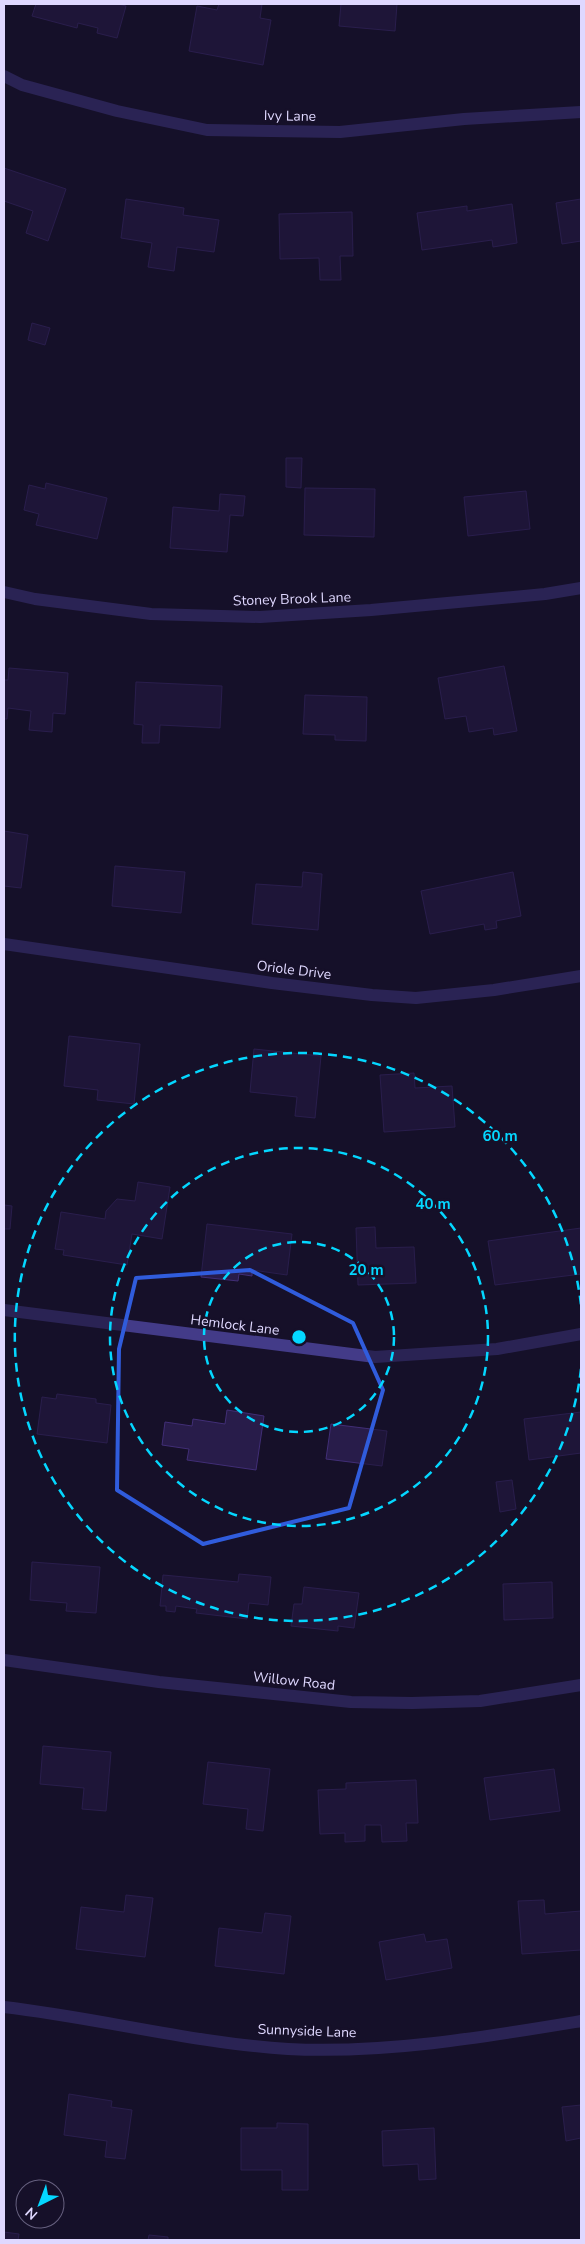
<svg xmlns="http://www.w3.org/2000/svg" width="585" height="2244" viewBox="0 0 585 2244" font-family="'Nunito Sans',sans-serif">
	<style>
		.building { fill: #281c4a; stroke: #412e76 }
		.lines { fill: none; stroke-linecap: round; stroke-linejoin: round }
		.minor { stroke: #433b88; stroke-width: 12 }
		.marked { fill: none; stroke: #305cdc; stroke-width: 4; stroke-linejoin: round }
		.ring { fill: none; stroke: #04d7ff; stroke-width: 2.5; stroke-dasharray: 9 6 }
		.labels { text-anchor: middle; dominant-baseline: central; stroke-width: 5; stroke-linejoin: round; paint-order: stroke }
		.street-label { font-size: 14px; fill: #dfd8ff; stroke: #161029 }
		.centre { fill: #04d7ff; stroke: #161029; stroke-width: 2.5 }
		.ring-label { font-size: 15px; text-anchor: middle; font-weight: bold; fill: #04d7ff; stroke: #161029; stroke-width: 5; stroke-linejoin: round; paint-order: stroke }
	</style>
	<rect width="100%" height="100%" fill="#161029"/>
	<g class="building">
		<polygon points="36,4 118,4 126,6 117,38 97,33 98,28 78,23 77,28 32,16"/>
		<polygon points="219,4 262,4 260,18 271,20 263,65 189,51 197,6 217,10"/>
		<polygon points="341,4 397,4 395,31 339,26"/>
		<polygon points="4,168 66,189 48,241 26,233 33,211 4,201"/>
		<polygon points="126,199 184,208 183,215 219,220 214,252 177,247 174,271 148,267 152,243 121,238"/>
		<polygon points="581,199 581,241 562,244 556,203"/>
		<polygon points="512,204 517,243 493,247 492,240 422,250 417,213 467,206 467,211"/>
		<polygon points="352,212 353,256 340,256 341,280 320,280 319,258 280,259 279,214"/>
		<polygon points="32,323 50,328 45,345 28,340"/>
		<polygon points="286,458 302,458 301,488 286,487"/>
		<polygon points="46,483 107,498 97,539 36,525 39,514 24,510 29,485 45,489"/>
		<polygon points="305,488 375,489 374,537 304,535"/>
		<polygon points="526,491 530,529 468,536 464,497"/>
		<polygon points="220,494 245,496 243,516 230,515 227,552 170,548 173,507 219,511"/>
		<polygon points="504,666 517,731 494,735 493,728 469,732 466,716 445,719 438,678"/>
		<polygon points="9,668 68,673 65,714 53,713 52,732 29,730 31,711 8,708 7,719 4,719 4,680 8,680"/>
		<polygon points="136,682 222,686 220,728 160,725 159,743 142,743 143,725 134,724"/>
		<polygon points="305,695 367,697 366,741 335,740 335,735 303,734"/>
		<polygon points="4,831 28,835 21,888 4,886"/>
		<polygon points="115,866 185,872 181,913 112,906"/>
		<polygon points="303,872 322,874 318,930 252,924 256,884 302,887"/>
		<polygon points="513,872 521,916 496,921 497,928 485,930 484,924 430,934 421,891"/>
		<polygon points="69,1036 140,1044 134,1104 97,1100 98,1090 64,1086"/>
		<polygon points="254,1049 321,1056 315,1118 295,1116 297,1097 250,1092"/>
		<polygon points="414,1073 415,1088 452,1086 455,1127 384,1132 380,1075"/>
		<polygon points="138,1182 170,1187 162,1239 132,1234 127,1265 63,1255 64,1250 55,1249 61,1212 105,1219 106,1211 117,1199 135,1201"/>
		<polygon points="4,1205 12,1206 10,1229 4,1229"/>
		<polygon points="207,1224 292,1234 287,1275 252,1270 252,1276 239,1274 238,1281 201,1277"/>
		<polygon points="375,1227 376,1248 414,1247 416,1283 358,1285 356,1228"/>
		<polygon points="581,1228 581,1274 495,1285 488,1241"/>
		<polygon points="57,1394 96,1399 96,1403 111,1405 107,1443 37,1434 42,1397 56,1399"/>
		<polygon points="227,1410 264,1416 256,1470 187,1460 189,1449 162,1445 165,1422 192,1426 193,1419 225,1424"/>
		<polygon points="581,1412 581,1453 529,1460 524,1419"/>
		<polygon points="331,1424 387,1431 382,1466 326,1459"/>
		<polygon points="512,1480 516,1509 500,1512 496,1482"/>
		<polygon points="32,1562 100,1567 96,1613 66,1611 67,1603 30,1600"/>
		<polygon points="239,1574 271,1577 268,1605 249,1603 247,1619 196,1613 197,1609 176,1606 175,1612 166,1611 166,1606 160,1606 163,1575 238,1582"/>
		<polygon points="552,1582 553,1618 504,1620 503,1584"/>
		<polygon points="304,1587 359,1593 354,1628 338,1626 338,1631 291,1626 294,1604 302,1604"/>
		<polygon points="43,1746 111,1752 106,1811 82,1809 84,1788 40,1784"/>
		<polygon points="208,1762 270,1769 263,1831 246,1829 248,1809 203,1804"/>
		<polygon points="554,1769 560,1811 490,1820 484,1778"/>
		<polygon points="416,1780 418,1823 406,1823 407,1841 382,1842 381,1825 365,1825 365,1841 345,1842 345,1833 320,1834 318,1790 346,1789 346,1783"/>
		<polygon points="126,1895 153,1898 145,1957 76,1949 81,1907 124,1912"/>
		<polygon points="544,1900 545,1914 581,1911 581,1950 522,1954 518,1901"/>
		<polygon points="265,1913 291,1916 284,1974 215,1966 219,1928 262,1933"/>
		<polygon points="424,1934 426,1942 447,1939 452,1968 386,1980 379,1942"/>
		<polygon points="69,2094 112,2101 111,2107 132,2110 125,2159 105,2157 107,2141 64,2135"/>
		<polygon points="581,2105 581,2138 566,2141 562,2107"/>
		<polygon points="277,2123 308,2124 308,2190 282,2190 282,2170 241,2170 241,2128 277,2128"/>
		<polygon points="434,2128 436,2179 419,2180 418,2164 383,2166 382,2131"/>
		<polygon points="4,2232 19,2234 18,2240 4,2240"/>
		<polygon points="149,2235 168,2237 168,2240 148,2240"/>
	</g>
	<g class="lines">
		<g class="minor">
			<polyline points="4,76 22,85 117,111 207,130 340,132 464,119 581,112"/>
			<polyline points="4,592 35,599 151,614 260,617 371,610 545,594 581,588"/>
			<polyline points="4,944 272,983 372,995 416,998 494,990 581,976"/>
			<polyline points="4,1310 375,1357 497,1349 581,1334"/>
			<polyline points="4,1660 159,1682 351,1702 412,1703 480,1701 581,1685"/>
			<path d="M 4,2007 C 99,2018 193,2043 288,2049 C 386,2054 485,2037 581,2021"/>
		</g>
	</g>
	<path d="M0 0H585V2244H0ZM 250,1270 L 353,1323 L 383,1390 L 349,1508 L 203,1544 L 117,1490 L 119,1349 L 136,1278 Z" fill="#161029" fill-opacity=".55" fill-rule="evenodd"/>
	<path class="marked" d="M 250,1270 L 353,1323 L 383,1390 L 349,1508 L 203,1544 L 117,1490 L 119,1349 L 136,1278 Z"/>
	<g class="ring">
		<circle cx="299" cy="1337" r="95"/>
		<circle cx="299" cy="1337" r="189"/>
		<path d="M581 1369A284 284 0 1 1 581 1305"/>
	</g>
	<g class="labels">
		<g class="street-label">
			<text transform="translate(290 116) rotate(1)">Ivy Lane</text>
			<text transform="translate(292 599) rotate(-2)">Stoney Brook Lane</text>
			<text transform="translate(294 970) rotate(7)">Oriole Drive</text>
			<text transform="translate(235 1325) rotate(7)">Hemlock Lane</text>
			<text transform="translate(294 1681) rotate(6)">Willow Road</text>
			<text transform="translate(307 2031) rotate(2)">Sunnyside Lane</text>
		</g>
	</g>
	<circle cx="299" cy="1337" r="8" class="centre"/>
	<g class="ring-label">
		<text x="500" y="1141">60 m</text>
		<text x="433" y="1209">40 m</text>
		<text x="366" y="1275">20 m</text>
	</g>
	<rect width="585" height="2244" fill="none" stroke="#dfd8ff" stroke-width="10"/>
	<g transform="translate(40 2204) rotate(222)"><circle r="24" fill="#161029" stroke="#66607f"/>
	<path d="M0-4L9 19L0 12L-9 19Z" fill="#04d7ff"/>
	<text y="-8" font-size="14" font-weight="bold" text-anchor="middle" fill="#dfd8ff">N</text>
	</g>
</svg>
